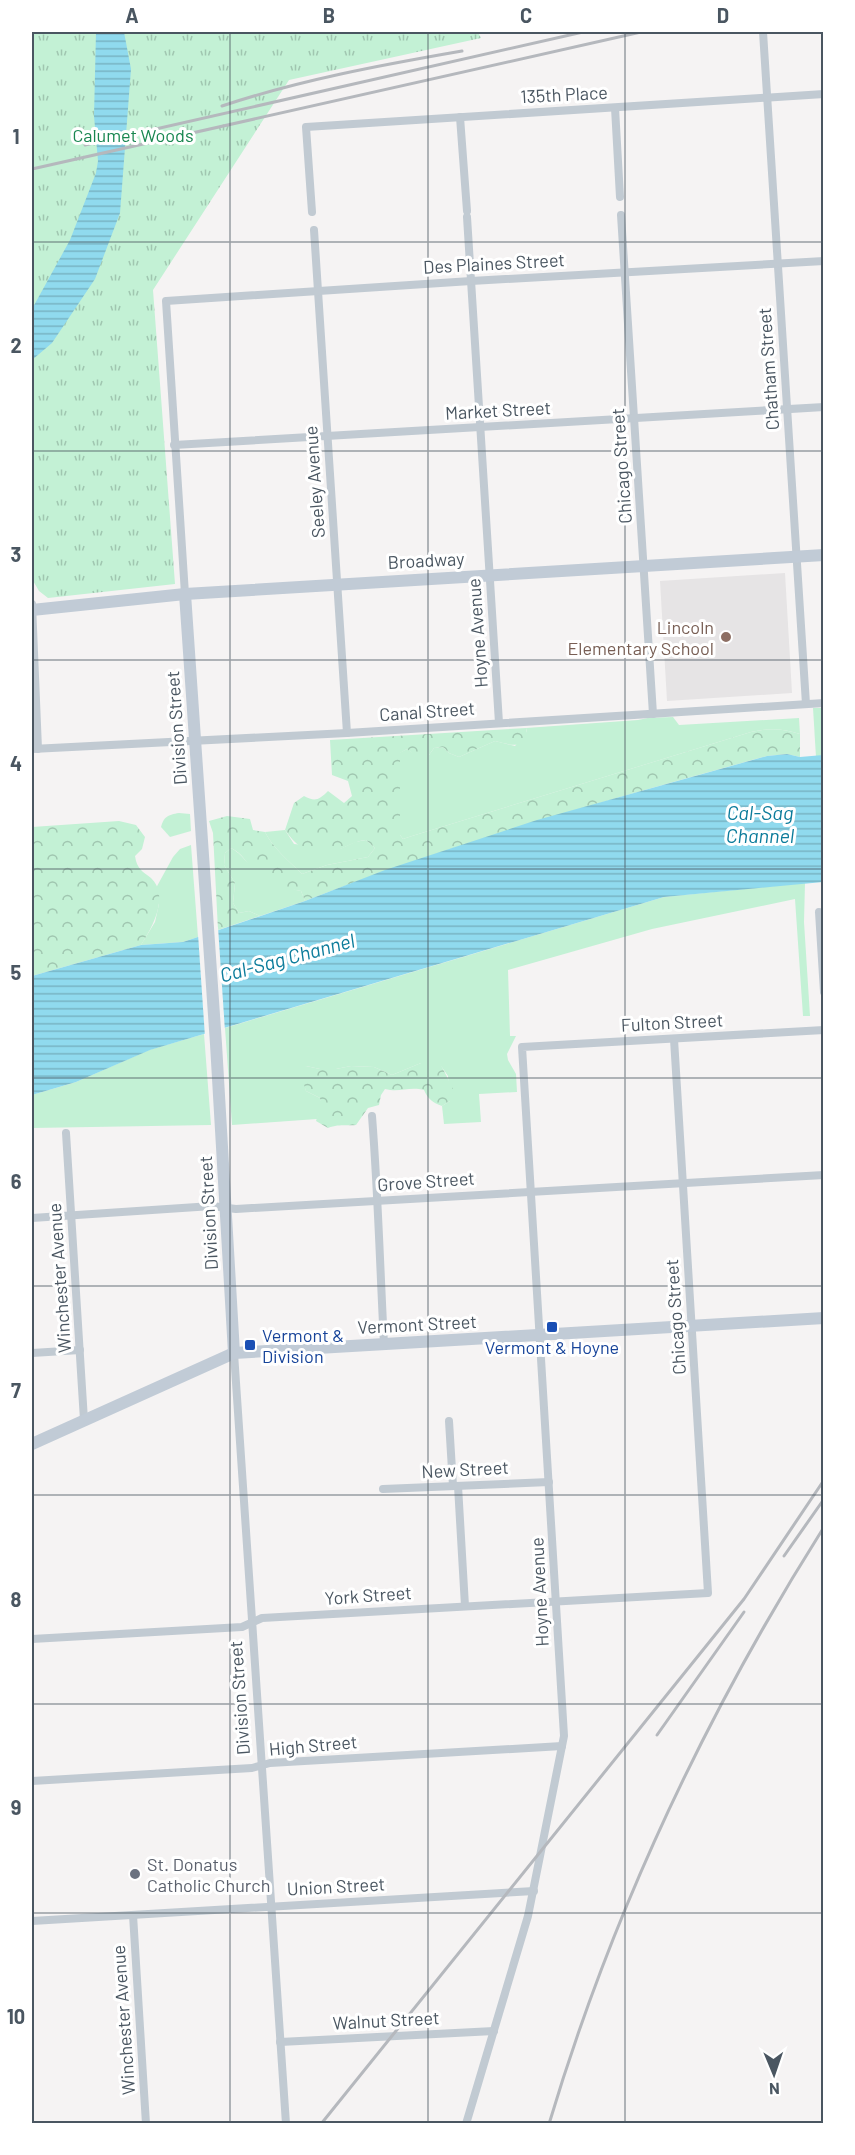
<svg xmlns="http://www.w3.org/2000/svg" width="855" height="2155" viewBox="0 0 855 2155" font-family="Barlow,sans-serif">
	<style>
		.education { fill: #e6e4e5 }
		.grass { fill: #c3f1d5 }
		.forest { fill: url(#forest-crowns) }
		.park { fill: url(#park-tufts) }
		.water { fill: url(#water-rules) }
		.pier { fill: #f5f3f3 }
		.lines { fill: none; stroke-linecap: round; stroke-linejoin: round }
		.street { stroke: #c1cad2; stroke-width: 8 }
		.secondary { stroke: #c1cbd6; stroke-width: 12 }
		.rail { stroke: #b5b8bd; stroke-width: 3 }
		.grid { fill: none; stroke: #4a5661; stroke-width: 1.5; stroke-opacity: 0.55 }
		.education-dot { fill: #8d6e63; stroke: #fff; stroke-width: 2 }
		.transit-dot { fill: #1a4fb4; stroke: #fff; stroke-width: 2 }
		.worship-dot { fill: #6b7280; stroke: #fff; stroke-width: 2 }
		.labels { text-anchor: middle; dominant-baseline: central; stroke-width: 6; stroke-linejoin: round; paint-order: stroke }
		.street-label { font-size: 18px; fill: #4a5661; stroke: #fff }
		.park-label { font-size: 18px; fill: #17864f; stroke: #fff }
		.education-label { font-size: 18px; fill: #785e54; stroke: #fff; text-anchor: end }
		.transit-label { font-size: 18px; fill: #164399; stroke: #fff; text-anchor: start }
		.worship-label { font-size: 18px; fill: #5b616d; stroke: #fff; text-anchor: start }
		.water-label { font-size: 20px; font-style: italic; fill: #0c7c9b; stroke: #fff }
		.neatline { fill: none; stroke: #4a5661; stroke-width: 2 }
		.grid-label { font-size: 20px; text-anchor: middle; font-weight: bold; fill: #4a5661 }
	</style>
	<defs>
		<pattern id="forest-crowns" width="20" height="18" patternUnits="userSpaceOnUse" patternTransform="scale(1.5)"><rect width="20" height="18" fill="#c3f1d5"/><path d="M2 6a3 3 0 1 1 6 0M12 15a3 3 0 1 1 6 0" fill="none" stroke="#a0c6b0"/></pattern>
		<pattern id="park-tufts" width="24" height="20" patternUnits="userSpaceOnUse" patternTransform="scale(1.5)"><rect width="24" height="20" fill="#c3f1d5"/><path d="M3 7l-1-3M5 7V3M7 7l1-3M15 17l-1-3M17 17v-4M19 17l1-3" fill="none" stroke="#a0c6b0"/></pattern>
		<pattern id="water-rules" width="6" height="5" patternUnits="userSpaceOnUse" patternTransform="scale(1.5)"><rect width="6" height="5" fill="#90daee"/><path d="M0 2.5h6" fill="none" stroke="#78b4c4"/></pattern>
	</defs>
	<rect width="100%" height="100%" fill="#f5f3f3"/>
	<polygon class="education" points="785,573 792,693 667,701 660,581"/>
	<g class="grass">
		<polygon points="813,708 823,708 823,755 816,757"/>
		<path d="M 673,717 L 679,725 L 799,718 L 800,734 C 782,728 768,728 751,732 L 412,836 L 403,839 L 400,835 L 399,753 L 407,749 L 413,753 L 429,755 L 434,748 L 443,747 L 449,753 L 459,757 L 495,741 L 515,746 L 527,732 L 526,728 L 638,720 L 648,718 Z"/>
		<path d="M 179,813 L 190,814 L 191,831 L 170,837 L 161,827 C 164,816 168,815 179,813 Z"/>
		<path d="M 285,830 L 294,844 L 340,849 L 355,842 L 366,840 L 375,848 L 368,857 L 327,865 L 302,874 C 290,862 272,847 265,832 Z"/>
		<polygon points="191,845 198,937 183,942 141,945 155,922 159,904 156,888 173,857 180,849"/>
		<path d="M 231,848 C 241,854 241,856 249,864 C 257,874 288,889 301,891 L 305,901 L 260,916 L 249,911 L 239,913 L 233,903 L 235,883 L 224,865 L 225,853 Z"/>
		<polygon points="805,883 804,922 810,1016 803,1016 795,899 652,929 508,970 510,1036 516,1036 507,1054 508,1060 516,1074 517,1092 479,1094 481,1122 444,1124 442,1106 450,1101 448,1076 439,1063 421,1063 392,1075 374,1067 351,1066 336,1069 320,1069 306,1066 304,1082 306,1091 320,1098 322,1105 317,1119 232,1125 225,1028 664,897"/>
		<polygon points="204,1034 211,1125 32,1128 32,1095 76,1082 149,1050"/>
	</g>
	<g class="forest">
		<path d="M 526,728 L 528,738 C 518,749 508,744 495,741 L 459,757 L 449,753 L 443,747 L 434,748 L 429,755 L 420,759 L 407,749 L 400,753 L 400,835 L 403,839 L 412,836 L 751,732 C 768,728 782,728 800,734 L 800,757 L 787,754 L 767,756 C 611,799 456,842 305,901 L 301,891 C 282,888 266,882 252,868 C 243,859 244,855 231,848 L 225,853 L 224,865 L 235,883 L 233,903 L 239,913 L 249,911 L 260,916 L 218,930 L 213,833 L 209,821 L 227,816 L 250,819 L 253,830 L 265,832 C 272,847 290,862 302,874 L 327,865 L 368,857 L 375,848 L 366,840 C 357,841 351,844 343,848 C 317,859 300,852 285,830 L 294,803 L 304,796 C 315,802 319,800 328,791 L 344,803 L 352,796 L 348,781 L 332,775 L 330,740 Z"/>
		<path d="M 119,821 L 136,825 L 145,837 L 142,849 L 135,856 C 137,869 142,871 151,878 C 170,896 152,928 141,945 L 32,976 L 32,827 Z"/>
		<path d="M 421,1063 L 440,1063 L 453,1089 L 450,1101 L 442,1106 C 433,1103 428,1099 424,1090 C 409,1086 400,1093 385,1089 L 381,1095 L 379,1105 L 368,1108 L 356,1125 C 345,1126 338,1124 328,1128 L 316,1121 L 321,1105 L 320,1098 L 306,1091 L 300,1072 L 306,1066 L 320,1069 L 336,1069 L 351,1066 L 374,1067 L 392,1075 Z"/>
	</g>
	<polygon class="park" points="32,32 478,32 481,38 289,80 153,290 175,584 48,598 39,591 32,579"/>
	<g class="water">
		<polygon points="96,32 124,32 131,69 120,213 95,279 52,343 32,360 32,309 70,240 96,173 98,161 94,116"/>
		<polygon points="787,754 800,757 823,755 823,882 664,897 150,1050 76,1082 32,1095 32,976 141,945 183,942 305,901 385,870 537,820 767,756"/>
	</g>
	<polygon class="pier" points="218,927 225,1031 205,1037 198,934"/>
	<g class="lines">
		<g class="street">
			<polyline points="763,32 806,704"/>
			<polyline points="615,108 620,197"/>
			<polyline points="460,117 467,211"/>
			<polyline points="312,212 306,127 824,94"/>
			<polyline points="621,215 653,714"/>
			<polyline points="467,217 499,723"/>
			<polyline points="314,230 347,733"/>
			<polyline points="174,445 824,407"/>
			<polyline points="185,594 166,301 471,281 824,261"/>
			<polyline points="32,604 38,749"/>
			<polyline points="32,749 347,733 824,703"/>
			<polyline points="819,912 824,992"/>
			<path d="M 372,1116 C 378,1192 380,1268 384,1344"/>
			<polyline points="66,1133 84,1420"/>
			<polyline points="32,1218 212,1206 236,1209 824,1175"/>
			<polyline points="32,1353 80,1350"/>
			<polyline points="234,1353 286,2124"/>
			<polyline points="449,1421 453,1486"/>
			<polyline points="458,1486 465,1606"/>
			<polyline points="383,1489 549,1482"/>
			<polyline points="32,1639 242,1627 262,1618 708,1593 674,1039"/>
			<polyline points="32,1781 252,1768 270,1763 562,1746"/>
			<polyline points="133,1915 146,2124"/>
			<polyline points="32,1921 534,1891"/>
			<polyline points="280,2042 494,2031"/>
			<polyline points="466,2124 528,1916 564,1736 522,1047 824,1030"/>
		</g>
		<g class="secondary">
			<polyline points="185,594 216,1044 234,1353"/>
			<polyline points="32,610 185,594 824,555"/>
			<polyline points="32,1444 234,1353 824,1318"/>
		</g>
		<g class="rail">
			<path d="M 222,106 C 300,80 381,65 462,51"/>
			<polyline points="85,145 583,32"/>
			<polyline points="32,169 641,32"/>
			<polyline points="784,1556 824,1499"/>
			<polyline points="657,1735 744,1612"/>
			<polyline points="321,2124 744,1599 824,1480"/>
			<path d="M 549,2124 C 612,1913 707,1712 824,1527"/>
		</g>
	</g>
	<path class="grid" d="M 230,32 L 230,2124M 428,32 L 428,2124M 625,32 L 625,2124M 32,242 L 824,242M 32,451 L 824,451M 32,660 L 824,660M 32,869 L 824,869M 32,1078 L 824,1078M 32,1286 L 824,1286M 32,1495 L 824,1495M 32,1704 L 824,1704M 32,1913 L 824,1913"/>
	<circle class="education-dot" cx="726" cy="637" r="6"/>
	<g class="transit-dot">
		<rect x="546" y="1321" width="12" height="12" rx="3"/>
		<rect x="244" y="1339" width="12" height="12" rx="3"/>
	</g>
	<circle class="worship-dot" cx="135" cy="1874" r="6"/>
	<g class="labels">
		<g class="street-label">
			<text transform="translate(564 94) rotate(-3)">135th Place</text>
			<text transform="translate(494 263) rotate(-3)">Des Plaines Street</text>
			<text transform="translate(768 369) rotate(-94)">Chatham Street</text>
			<text transform="translate(498 410) rotate(-3)">Market Street</text>
			<text transform="translate(621 466) rotate(-94)">Chicago Street</text>
			<text transform="translate(314 482) rotate(-94)">Seeley Avenue</text>
			<text transform="translate(426 560) rotate(-3)">Broadway</text>
			<text transform="translate(477 633) rotate(-94)">Hoyne Avenue</text>
			<text transform="translate(427 711) rotate(-4)">Canal Street</text>
			<text transform="translate(176 728) rotate(-94)">Division Street</text>
			<text transform="translate(672 1022) rotate(-3)">Fulton Street</text>
			<text transform="translate(426 1181) rotate(-4)">Grove Street</text>
			<text transform="translate(208 1213) rotate(-93)">Division Street</text>
			<text transform="translate(59 1278) rotate(-94)">Winchester Avenue</text>
			<text transform="translate(675 1317) rotate(-94)">Chicago Street</text>
			<text transform="translate(417 1324) rotate(-3)">Vermont Street</text>
			<text transform="translate(465 1469) rotate(-3)">New Street</text>
			<text transform="translate(539 1592) rotate(-93)">Hoyne Avenue</text>
			<text transform="translate(368 1595) rotate(-4)">York Street</text>
			<text transform="translate(239 1698) rotate(-94)">Division Street</text>
			<text transform="translate(313 1745) rotate(-5)">High Street</text>
			<text transform="translate(336 1886) rotate(-3)">Union Street</text>
			<text transform="translate(123 2020) rotate(-94)">Winchester Avenue</text>
			<text transform="translate(386 2020) rotate(-3)">Walnut Street</text>
		</g>
		<g class="park-label">
			<text x="133" y="135">Calumet Woods</text>
		</g>
		<g class="education-label">
			<text x="714" y="627">Lincoln<tspan x="714" dy="21">Elementary School</tspan></text>
		</g>
		<g class="transit-label">
			<text x="262" y="1335">Vermont &amp;<tspan x="262" dy="21">Division</tspan></text>
			<text x="552" y="1347" text-anchor="middle">Vermont &amp; Hoyne</text>
		</g>
		<g class="worship-label">
			<text x="147" y="1864">St. Donatus<tspan x="147" dy="21">Catholic Church</tspan></text>
		</g>
		<g class="water-label">
			<text x="760" y="812">Cal-Sag<tspan x="760" dy="23">Channel</tspan></text>
			<text transform="translate(287 957) rotate(-15)">Cal-Sag Channel</text>
		</g>
	</g>
	<rect width="855" height="2155" fill="none" stroke="#ffffff" stroke-width="66"/>
	<g transform="translate(774 2074) rotate(178)" stroke="#ffffff" stroke-width="4.5" paint-order="stroke">
	<path d="M0-4.5L10 22L0 15L-10 22Z" fill="#4a5661"/>
	<text y="-9" font-size="16" font-weight="bold" text-anchor="middle" fill="#4a5661">N</text>
	</g>
	<rect x="33" y="33" width="789" height="2089" class="neatline"/>
	<g class="grid-label">
		<text x="132" y="23">A</text>
		<text x="329" y="23">B</text>
		<text x="526" y="23">C</text>
		<text x="723" y="23">D</text>
		<text x="16" y="144">1</text>
		<text x="16" y="353">2</text>
		<text x="16" y="562">3</text>
		<text x="16" y="771">4</text>
		<text x="16" y="980">5</text>
		<text x="16" y="1189">6</text>
		<text x="16" y="1398">7</text>
		<text x="16" y="1607">8</text>
		<text x="16" y="1815">9</text>
		<text x="16" y="2024">10</text>
	</g>
</svg>
